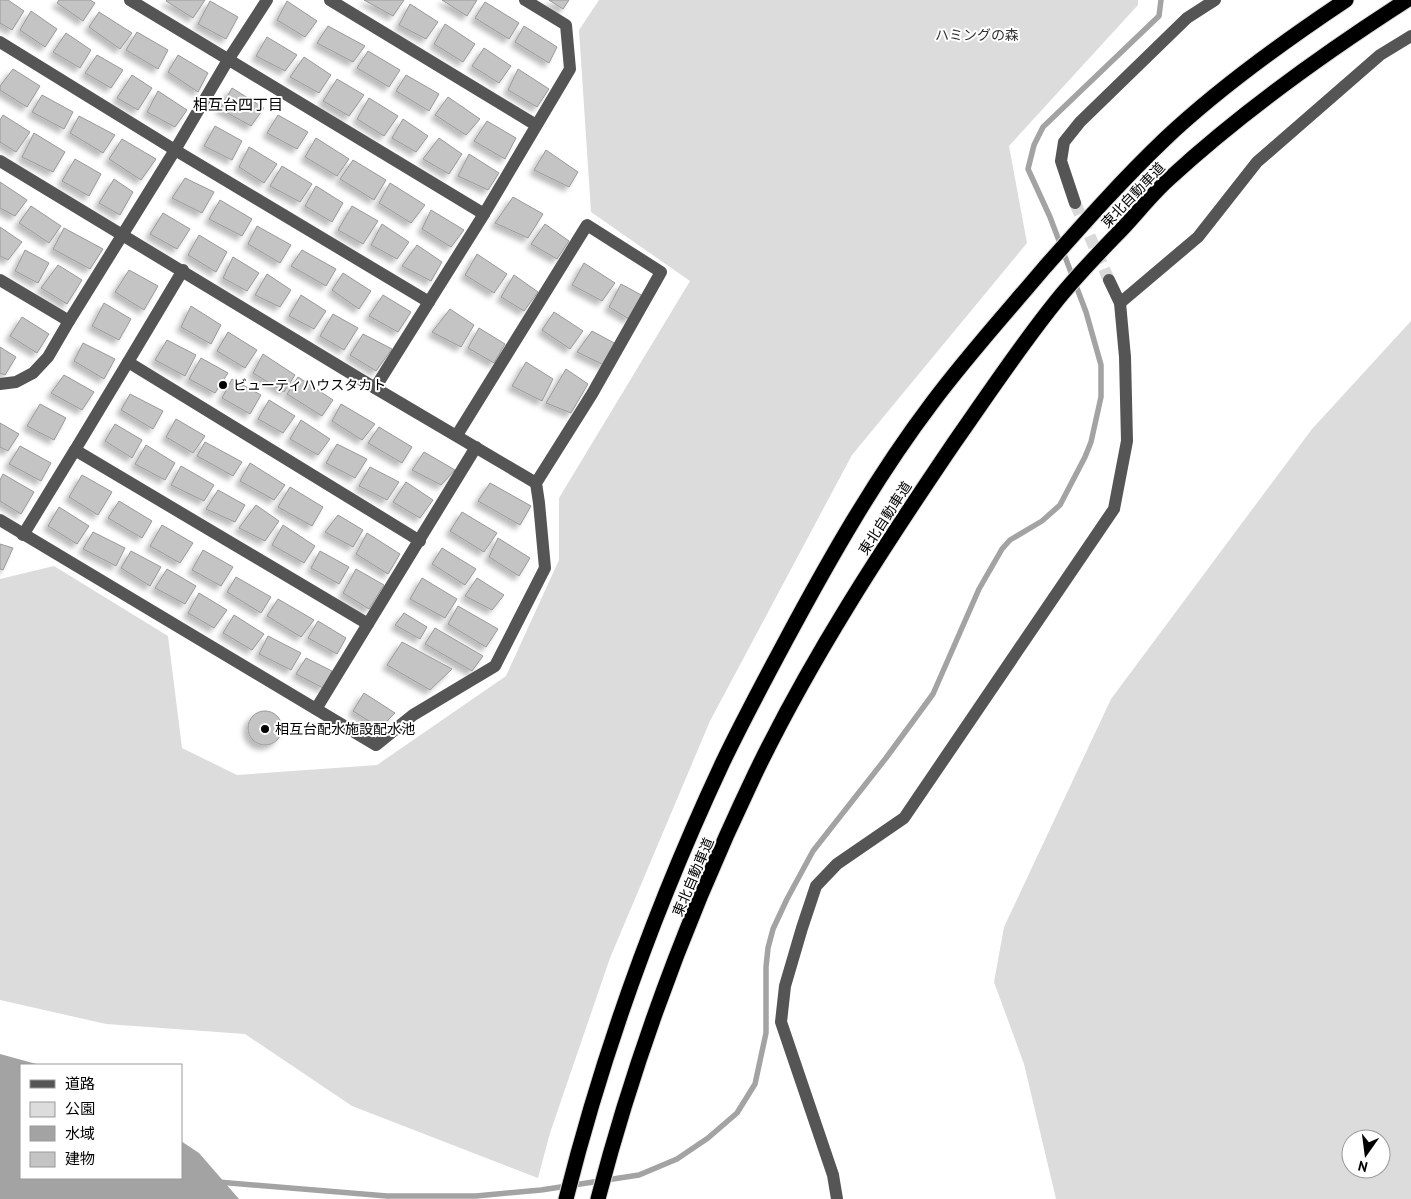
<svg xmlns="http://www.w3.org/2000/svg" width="1411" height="1199" viewBox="0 0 1411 1199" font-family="'PT Sans','Noto Sans JP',sans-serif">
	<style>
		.green { fill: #dcdcdc; fill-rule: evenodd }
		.water { fill: #a3a3a3 }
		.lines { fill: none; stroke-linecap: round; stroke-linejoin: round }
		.stream { stroke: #a3a3a3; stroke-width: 5.5 }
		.building { fill: #c4c4c4; stroke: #999; filter: url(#shadow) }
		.minor-tunnel { stroke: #d9d9d9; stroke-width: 12; stroke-dasharray: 12 6; stroke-linecap: butt }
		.highway-casing { stroke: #dbdbdb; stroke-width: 17 }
		.minor { stroke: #555; stroke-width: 12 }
		.highway { stroke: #000; stroke-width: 15 }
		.poi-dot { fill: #000; stroke: #fff; stroke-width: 2 }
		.labels { text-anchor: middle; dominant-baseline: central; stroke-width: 4; stroke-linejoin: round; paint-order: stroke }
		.park-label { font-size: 14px; fill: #333; stroke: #fff }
		.street-label { font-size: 14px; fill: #000; stroke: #fff }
		.poi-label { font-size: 14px; fill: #000; stroke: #fff; text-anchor: start }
		.neighbourhood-label { font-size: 15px; fill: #000; stroke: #fff }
	</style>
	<defs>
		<filter id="shadow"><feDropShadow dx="-4.5" dy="4.5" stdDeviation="2.5" flood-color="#0004"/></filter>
	</defs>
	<rect width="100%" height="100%" fill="#fff"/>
	<g class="green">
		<polygon points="599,0 1138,0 1138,5 1009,146 1027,243 852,455 710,721 610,958 550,1133 538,1178 352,1106 245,1034 106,1024 0,1000 0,579 54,566 168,636 182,748 237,775 377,765 506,676 559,560 559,498 690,281 591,212 579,30"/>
		<path d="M 1411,321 L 1411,1199 L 1056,1199 L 1024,1064 L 994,982 L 1004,927 L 1111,699 L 1312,429 ZM 1351,1139 L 1381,1139 L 1381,1169 L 1351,1169 Z"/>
	</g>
	<polygon class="water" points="0,1054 40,1065 21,1065 21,1178 181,1178 181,1141 199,1153 239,1199 0,1199"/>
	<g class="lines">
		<polyline class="stream" points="218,1182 387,1196 476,1196 541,1190 639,1175 677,1159 708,1138 737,1113 755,1084 766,1033 766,967 768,948 773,929 787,899 813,851 886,758 933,694 979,589 1002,549 1010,540 1042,521 1060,505 1085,457 1091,442 1101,397 1101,365 1086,312 1050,217 1028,169 1034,145 1043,127 1159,16 1161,0"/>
	</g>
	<g class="building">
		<polygon points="0,0 8,0 24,11 12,30 0,23"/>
		<polygon points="59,0 90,0 95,3 83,21 57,3"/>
		<polygon points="167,0 205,0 193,18 166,1"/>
		<polygon points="364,0 404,0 393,16"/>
		<polygon points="442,0 477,0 467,16"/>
		<polygon points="549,0 569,0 563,9"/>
		<polygon points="210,1 238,17 226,39 198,24"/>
		<polygon points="287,1 317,21 305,37 277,20"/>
		<polygon points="485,2 519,23 509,39 475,18"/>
		<polygon points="410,4 438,22 426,39 399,25"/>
		<polygon points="31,11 57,29 45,47 20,30"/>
		<polygon points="99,12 132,33 120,49 89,27"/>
		<polygon points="445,24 475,44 463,62 434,44"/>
		<polygon points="328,26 365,46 353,62 317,43"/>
		<polygon points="524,26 557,47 549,63 515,42"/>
		<polygon points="137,32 168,50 158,69 126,50"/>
		<polygon points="66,33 91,50 80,68 53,52"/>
		<polygon points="267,37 297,55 285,71 256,56"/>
		<polygon points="484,48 511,66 499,83 472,66"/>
		<polygon points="368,51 400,70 389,87 357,68"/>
		<polygon points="97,55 123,70 111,88 85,73"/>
		<polygon points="178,55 208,73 198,92 168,72"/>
		<polygon points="304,57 331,75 319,93 290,77"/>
		<polygon points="13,69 40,86 27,107 0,90 0,86"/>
		<polygon points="518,69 549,89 537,107 508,90"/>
		<polygon points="132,75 152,88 138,110 117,98"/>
		<polygon points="406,75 439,94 429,111 396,91"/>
		<polygon points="337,79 364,95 349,116 323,101"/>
		<polygon points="232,88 264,108 251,126 220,109"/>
		<polygon points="158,91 187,110 175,127 147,112"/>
		<polygon points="42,95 73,112 64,129 32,112"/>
		<polygon points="448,97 480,119 466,135 435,115"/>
		<polygon points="369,98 398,116 384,136 357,119"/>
		<polygon points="3,115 30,132 16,152 0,142 0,120"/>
		<polygon points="278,115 308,132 297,149 267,133"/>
		<polygon points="79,116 115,135 103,153 70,133"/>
		<polygon points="403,119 428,136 416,152 392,138"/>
		<polygon points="487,121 516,138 505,159 474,141"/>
		<polygon points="215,126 242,141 232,160 204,146"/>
		<polygon points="34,133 65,152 53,172 22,157"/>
		<polygon points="316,138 349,159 337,176 305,157"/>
		<polygon points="439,138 462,154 449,174 423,159"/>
		<polygon points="122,139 156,159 141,180 109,159"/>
		<polygon points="249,147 277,164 264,183 239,167"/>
		<polygon points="546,150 578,172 569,187 534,170"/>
		<polygon points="469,154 499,173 488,190 458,176"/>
		<polygon points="75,159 101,174 89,196 62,181"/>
		<polygon points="353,160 386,180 374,200 340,179"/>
		<polygon points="282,166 312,184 300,202 270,186"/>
		<polygon points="185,178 214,192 202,213 172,198"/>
		<polygon points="114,179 133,192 120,215 99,203"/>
		<polygon points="0,182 27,200 15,216 0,208"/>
		<polygon points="390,183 425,205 411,223 379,203"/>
		<polygon points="316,186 343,203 332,222 305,206"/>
		<polygon points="513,197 543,214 528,238 495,223"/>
		<polygon points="220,200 252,219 242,236 209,219"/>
		<polygon points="31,206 61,226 49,243 19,223"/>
		<polygon points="352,206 378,221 363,244 338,230"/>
		<polygon points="431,210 464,230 451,247 422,229"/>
		<polygon points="163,213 190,229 177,249 150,234"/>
		<polygon points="382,224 409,242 397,259 371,245"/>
		<polygon points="545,224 569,241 557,259 531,244"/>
		<polygon points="257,226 291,245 280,263 248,244"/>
		<polygon points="0,227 22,242 8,260 0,256"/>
		<polygon points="64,228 103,249 90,269 53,249"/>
		<polygon points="199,235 227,252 216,272 188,255"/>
		<polygon points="417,245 442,262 431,281 402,266"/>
		<polygon points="25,250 49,263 38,283 15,271"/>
		<polygon points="302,250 336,269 326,286 291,266"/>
		<polygon points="477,254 507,274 494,293 465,275"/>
		<polygon points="233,257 259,273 247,291 223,278"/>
		<polygon points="584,263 615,283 602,301 572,285"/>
		<polygon points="58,265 82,280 67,304 41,288"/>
		<polygon points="129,270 158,286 144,310 115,292"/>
		<polygon points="343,273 371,291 359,309 332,290"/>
		<polygon points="267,274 291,290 280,307 255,295"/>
		<polygon points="514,275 538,292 524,311 501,297"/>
		<polygon points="621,284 643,296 629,319 609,307"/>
		<polygon points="301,295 326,311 314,329 289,316"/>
		<polygon points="383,295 411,312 398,332 369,316"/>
		<polygon points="104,303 131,319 119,340 92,326"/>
		<polygon points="191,306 221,325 211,344 181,327"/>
		<polygon points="450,309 474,325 461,347 432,332"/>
		<polygon points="554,312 583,331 570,349 542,330"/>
		<polygon points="333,314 358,328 344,350 320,336"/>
		<polygon points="22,317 49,334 37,353 10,336"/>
		<polygon points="479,328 505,344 494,363 468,348"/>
		<polygon points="592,331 616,344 604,365 577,352"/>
		<polygon points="228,332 257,350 245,368 217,351"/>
		<polygon points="363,334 392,349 376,371 350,355"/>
		<polygon points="167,340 196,355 185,376 155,360"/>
		<polygon points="83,343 115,359 104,379 74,361"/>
		<polygon points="0,347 16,357 5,375 0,373"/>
		<polygon points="263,354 295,375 284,392 253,373"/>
		<polygon points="201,358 228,373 215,393 189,379"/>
		<polygon points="526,362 553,379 542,401 512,386"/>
		<polygon points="566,369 588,384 571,413 546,403"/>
		<polygon points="64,375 94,392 82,410 51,393"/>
		<polygon points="298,377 333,400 322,416 287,394"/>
		<polygon points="232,379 261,395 250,414 222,398"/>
		<polygon points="130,394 163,411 153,429 121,410"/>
		<polygon points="269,400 295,416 283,433 258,419"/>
		<polygon points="40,404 66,418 54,440 27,426"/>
		<polygon points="341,404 375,424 362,440 332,421"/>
		<polygon points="176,419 205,436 193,453 166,437"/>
		<polygon points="301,420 330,439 318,455 290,439"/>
		<polygon points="0,423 19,434 8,451 0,447"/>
		<polygon points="115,424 142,440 132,458 105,441"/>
		<polygon points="379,427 412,447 402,463 368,443"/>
		<polygon points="205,442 242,462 233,476 197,456"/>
		<polygon points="337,444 367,459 355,478 326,463"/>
		<polygon points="146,445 175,463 165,480 135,464"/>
		<polygon points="20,446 51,463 41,481 9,464"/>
		<polygon points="424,452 455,470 441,485 412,470"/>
		<polygon points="250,463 285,485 274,500 240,481"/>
		<polygon points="181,466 214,485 204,501 171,485"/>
		<polygon points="370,467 399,482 387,500 359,486"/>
		<polygon points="3,474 34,492 21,514 0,501 0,480"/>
		<polygon points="82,475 112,492 98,515 69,497"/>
		<polygon points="406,482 433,500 420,518 393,502"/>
		<polygon points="490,483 531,506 520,525 478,501"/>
		<polygon points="290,487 323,507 312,526 278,507"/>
		<polygon points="218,490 245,505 235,522 206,509"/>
		<polygon points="119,501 152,521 142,538 108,518"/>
		<polygon points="256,505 279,521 265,541 239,528"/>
		<polygon points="59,507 89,526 77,544 48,526"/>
		<polygon points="462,512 497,533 484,552 450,531"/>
		<polygon points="338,515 363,530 353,547 325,532"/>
		<polygon points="162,525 193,543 180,563 150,546"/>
		<polygon points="283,525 315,546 304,563 272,545"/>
		<polygon points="93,532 125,548 116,566 83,549"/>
		<polygon points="367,533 400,554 388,574 356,554"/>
		<polygon points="498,538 530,558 519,576 489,557"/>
		<polygon points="0,544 13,548 3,570 0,569"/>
		<polygon points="442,548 476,569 465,585 432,564"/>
		<polygon points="203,550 233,567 221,586 192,570"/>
		<polygon points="131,551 161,567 150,586 121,568"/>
		<polygon points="320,551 349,567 339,584 311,568"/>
		<polygon points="167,569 196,586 185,604 155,588"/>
		<polygon points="356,569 384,585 369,609 343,593"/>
		<polygon points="236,577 271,597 261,613 227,592"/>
		<polygon points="422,578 457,599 445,618 410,599"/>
		<polygon points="477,578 504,595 492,610 465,596"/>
		<polygon points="199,593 227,610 214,628 188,613"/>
		<polygon points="278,599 314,620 301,637 267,616"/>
		<polygon points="458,606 498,629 486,647 448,624"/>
		<polygon points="404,613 427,627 420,639 395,625"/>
		<polygon points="234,615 264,634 252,650 223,633"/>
		<polygon points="318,621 346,638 337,654 308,638"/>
		<polygon points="435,628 483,656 472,671 425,644"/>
		<polygon points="268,636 301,653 291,670 259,654"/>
		<polygon points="402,642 452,669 430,690 387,665"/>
		<polygon points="306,658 332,671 323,688 296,674"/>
		<polygon points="364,693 395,713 380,728 353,711"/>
		<circle cx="265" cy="728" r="17"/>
	</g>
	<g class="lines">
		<polyline class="minor-tunnel" points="1075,203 1109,280"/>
		<g class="highway-casing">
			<g id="highway">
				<path d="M 566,1199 C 603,1052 658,901 722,764 C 742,722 764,681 786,640 C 830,558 876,477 932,403 C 967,356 1007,312 1045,267 C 1084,223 1123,179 1165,139 C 1220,87 1283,42 1346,0"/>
				<path d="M 598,1199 C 636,1053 690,910 755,774 C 811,658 882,549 954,443 C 987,396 1018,349 1054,304 C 1075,277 1100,252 1124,227 C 1139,211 1153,193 1170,178 C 1243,111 1323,54 1407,0"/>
			</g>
		</g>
		<g class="minor">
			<polyline points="130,0 484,214"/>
			<polyline points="330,0 536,125"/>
			<polyline points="0,42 175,150 429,302"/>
			<polyline points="0,161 375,388 536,483"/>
			<polyline points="1075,203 1061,161 1064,142 1080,122 1187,18 1215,0"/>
			<polyline points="0,280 69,321"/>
			<polyline points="1120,303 1198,237 1257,162 1380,55 1411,36"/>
			<polyline points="128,362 183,270"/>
			<polyline points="0,384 16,382 33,373 48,357 69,321 175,150 228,60 267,0"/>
			<polyline points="375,388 484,214 570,69 566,25 525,0"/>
			<polyline points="0,520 376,745 413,715 495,666 545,568 539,503 536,483 592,394 661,272 587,225 457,435"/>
			<polyline points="23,535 75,450"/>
			<polyline points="368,624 75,450 128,362 420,541"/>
			<polyline points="316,709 476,447"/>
			<polyline points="837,1199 833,1175 781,1022 785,986 802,928 816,886 837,864 904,818 1114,509 1127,441 1125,357 1120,303 1109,280"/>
		</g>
		<use href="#highway" class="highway"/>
	</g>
	<g class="poi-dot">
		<circle cx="223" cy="385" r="5"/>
		<circle cx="265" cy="729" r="5"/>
	</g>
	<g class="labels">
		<g class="park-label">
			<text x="977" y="35">ハミングの森</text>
		</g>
		<g class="street-label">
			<text transform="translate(1133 195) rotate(-46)">東北自動車道</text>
			<text transform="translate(885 518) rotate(-57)">東北自動車道</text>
			<text transform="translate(693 877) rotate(-67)">東北自動車道</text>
		</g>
		<g class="poi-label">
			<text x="233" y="385">ビューティハウスタカト</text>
			<text x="275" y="729">相互台配水施設配水池</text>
		</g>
		<g class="neighbourhood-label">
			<text x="238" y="104">相互台四丁目</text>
		</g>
	</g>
	<rect x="20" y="1064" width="162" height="115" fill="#ffffff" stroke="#999999"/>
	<rect x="30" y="1080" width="25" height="8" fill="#555555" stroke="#999999"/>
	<text x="65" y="1089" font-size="15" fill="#000000">道路</text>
	<rect x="30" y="1102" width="25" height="15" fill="#dcdcdc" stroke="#999999"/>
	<text x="65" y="1114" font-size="15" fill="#000000">公園</text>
	<rect x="30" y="1126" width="25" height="15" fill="#a3a3a3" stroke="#999999"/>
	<text x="65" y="1139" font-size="15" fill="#000000">水域</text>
	<rect x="30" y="1152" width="25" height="15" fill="#c4c4c4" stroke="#999999"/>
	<text x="65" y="1164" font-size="15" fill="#000000">建物</text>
	<g transform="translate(1366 1154) rotate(194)"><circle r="24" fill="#ffffff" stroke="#999999"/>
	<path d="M0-4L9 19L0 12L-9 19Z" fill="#000000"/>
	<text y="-8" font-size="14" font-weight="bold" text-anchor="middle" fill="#000000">N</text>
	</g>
</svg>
